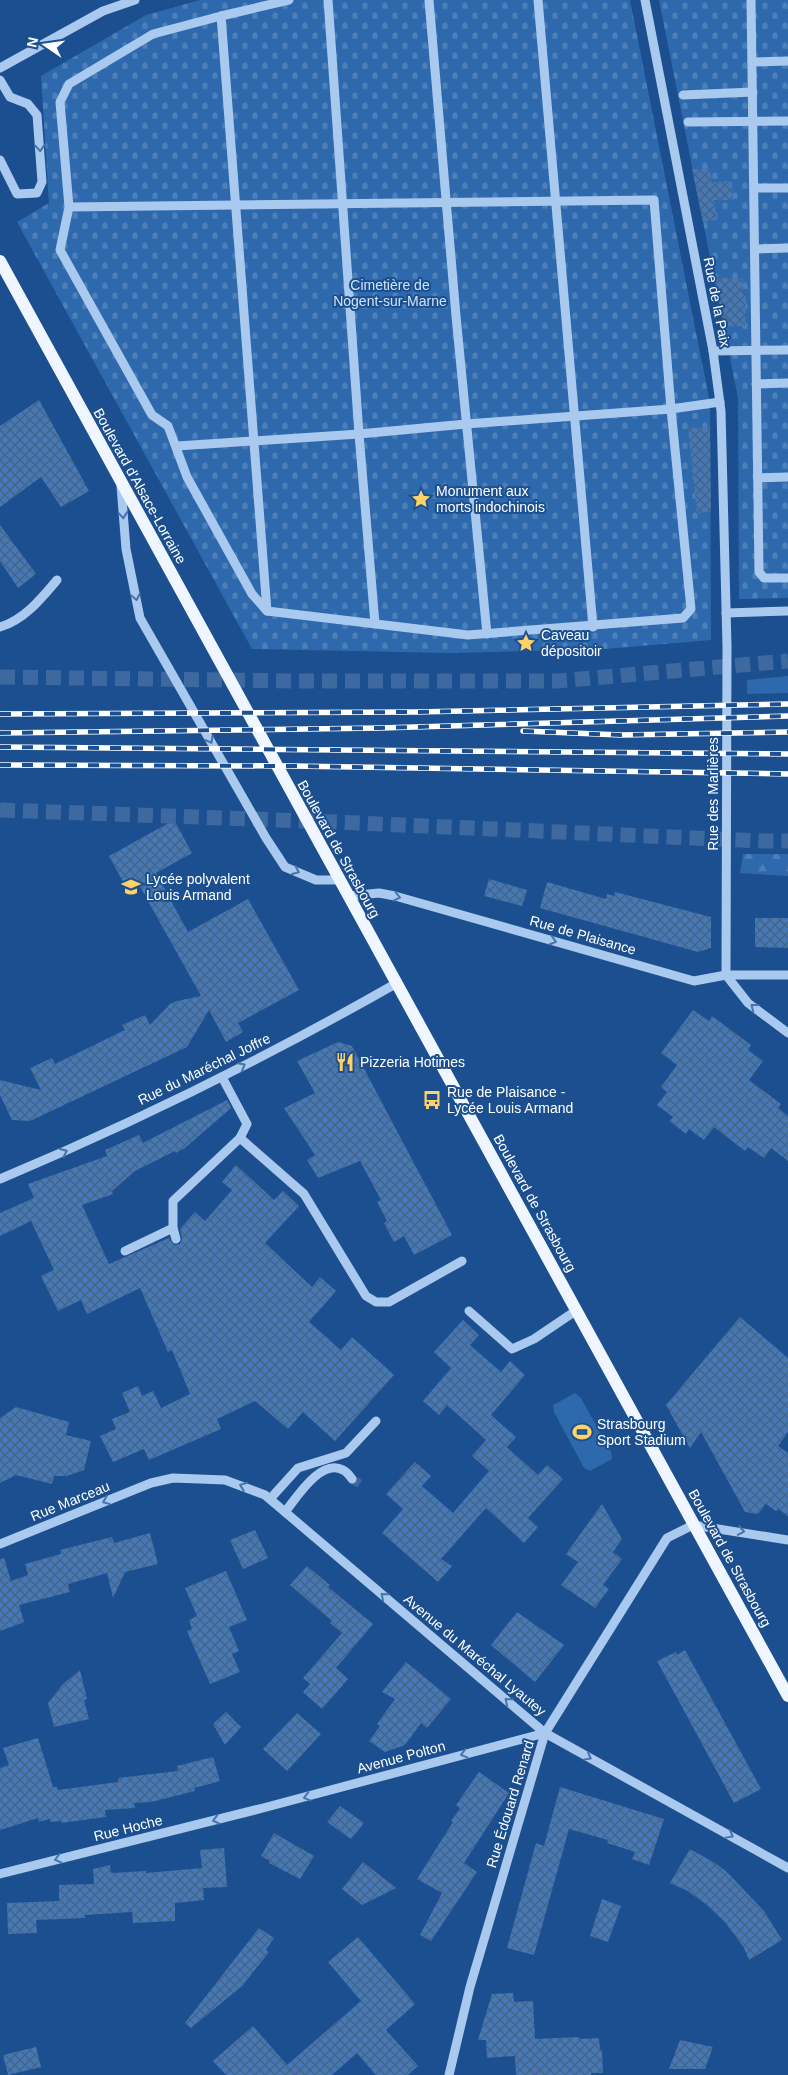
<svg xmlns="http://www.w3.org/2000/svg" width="788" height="2075" viewBox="0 0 788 2075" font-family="Arial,sans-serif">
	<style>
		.grass { fill: #2e69ad }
		.forest { fill: url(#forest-firs) }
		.cemetery { fill: url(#cemetery-stones) }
		.building { fill: url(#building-cross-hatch) }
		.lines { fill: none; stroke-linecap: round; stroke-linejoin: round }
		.minor-tunnel { stroke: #3d69a0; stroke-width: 9; stroke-dasharray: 9 4.5; stroke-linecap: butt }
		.highway-tunnel { stroke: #3d69a0; stroke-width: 15; stroke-dasharray: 15 8; stroke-linecap: butt }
		.minor { stroke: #a9c9ee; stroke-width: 9 }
		.major { stroke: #f0f6ff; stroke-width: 12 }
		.rail-casing { stroke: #fff; stroke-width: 5.5 }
		.rail { stroke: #1b4f8f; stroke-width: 4; stroke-dasharray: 11; stroke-linecap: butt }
		.oneway { stroke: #4674ac }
		.labels { text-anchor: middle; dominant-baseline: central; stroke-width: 4; stroke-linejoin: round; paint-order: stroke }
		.park-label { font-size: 14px; fill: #cfe3fa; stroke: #1b4f8f }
		.street-label { font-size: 14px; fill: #fff; stroke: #1b4f8f }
		.poi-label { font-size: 14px; fill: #fff; stroke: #1b4f8f; text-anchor: start }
	</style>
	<defs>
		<pattern id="forest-firs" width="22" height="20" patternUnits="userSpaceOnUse" patternTransform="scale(1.25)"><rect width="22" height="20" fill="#2e69ad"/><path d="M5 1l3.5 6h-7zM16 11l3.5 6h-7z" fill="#4d80b9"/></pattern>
		<pattern id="cemetery-stones" width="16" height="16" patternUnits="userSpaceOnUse" patternTransform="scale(1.25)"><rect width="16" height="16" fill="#2e69ad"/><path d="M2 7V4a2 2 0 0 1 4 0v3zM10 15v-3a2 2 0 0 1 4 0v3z" fill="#4d80b9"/></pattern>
		<pattern id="building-cross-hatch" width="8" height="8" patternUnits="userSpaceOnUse" patternTransform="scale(1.25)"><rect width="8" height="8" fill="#4478b7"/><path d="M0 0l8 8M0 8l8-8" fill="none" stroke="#486282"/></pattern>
	</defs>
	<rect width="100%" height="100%" fill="#1b4f8f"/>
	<g class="grass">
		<polygon points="788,676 788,693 747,694 747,680"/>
		<polygon points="575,1393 581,1398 611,1452 612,1459 590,1471 584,1468 554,1412 553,1405"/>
	</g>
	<polygon class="forest" points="743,854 788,854 788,876 740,873"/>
	<g class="cemetery">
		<polygon points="200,0 630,0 710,403 711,640 605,649 450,653 252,649 17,222 49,203 41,76 146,15"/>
		<polygon points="659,0 788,0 788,598 739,599 738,398"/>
	</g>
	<g class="building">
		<polygon points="692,169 710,169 712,182 732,181 733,200 714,200 717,220 703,222"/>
		<polygon points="714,278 743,278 742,294 746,294 745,326 724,326"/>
		<polygon points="39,400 89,491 61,507 41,477 0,507 0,426"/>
		<polygon points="710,427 711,512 697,513 688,428"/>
		<polygon points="0,525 36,574 18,588 0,561"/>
		<polygon points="174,820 192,853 156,873 188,932 248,899 299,990 238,1023 243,1032 226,1042 209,1010 187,1047 30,1121 12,1120 0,1095 0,1080 41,1090 30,1068 52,1058 55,1064 125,1030 122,1025 145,1015 150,1025 170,1004 177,1001 201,996 138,883 127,889 109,856"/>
		<polygon points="489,879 527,890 522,906 484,896"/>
		<polygon points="547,882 606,899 607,894 614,896 615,892 711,917 711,948 698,952 540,908"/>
		<polygon points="755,918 788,918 788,948 755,947"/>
		<polygon points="693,1010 709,1021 712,1016 751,1045 748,1050 763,1061 749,1080 781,1104 778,1108 788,1116 788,1161 771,1148 764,1158 748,1147 745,1151 714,1127 704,1140 689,1129 686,1134 669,1121 673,1117 657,1105 667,1092 661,1087 677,1065 661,1053"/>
		<polygon points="338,1042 352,1046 452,1235 414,1255 404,1236 394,1242 384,1223 387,1221 377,1202 381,1200 360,1161 318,1178 307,1160 315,1155 284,1108 315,1093 297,1061"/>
		<polygon points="227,1100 231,1108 185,1148 176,1153 175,1151 135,1171 112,1191 113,1194 82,1205 109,1264 169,1238 174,1245 180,1244 182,1238 180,1229 195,1212 205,1221 232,1190 222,1182 236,1165 274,1200 283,1191 299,1206 265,1243 312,1287 320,1277 336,1291 309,1322 341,1350 352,1337 394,1375 335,1441 303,1412 288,1429 255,1401 217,1419 221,1429 149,1460 144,1449 113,1462 100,1436 116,1429 112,1419 130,1412 122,1393 138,1386 142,1396 153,1391 161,1408 190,1394 172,1350 168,1352 140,1288 87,1314 81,1300 58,1311 41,1276 54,1270 31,1221 0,1236 0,1213 34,1198 28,1184 107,1156 105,1150 139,1135 143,1143"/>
		<polygon points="740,1317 788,1358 788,1432 778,1446 788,1453 788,1516 778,1509 776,1511 766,1504 758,1514 745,1512 701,1432 690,1448 666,1405"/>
		<polygon points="463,1320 479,1335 470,1345 501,1372 510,1361 525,1375 491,1415 516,1437 507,1447 538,1475 547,1465 563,1479 528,1518 538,1527 524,1543 486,1508 441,1559 452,1566 438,1582 382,1533 403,1509 386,1494 415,1462 431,1476 422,1486 453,1513 489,1471 472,1456 486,1440 447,1405 439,1415 423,1401 451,1368 434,1352"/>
		<polygon points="16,1407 69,1422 66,1435 91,1441 84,1470 67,1476 54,1476 52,1484 16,1475 0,1483 0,1418"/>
		<polygon points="602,1504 622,1539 613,1552 622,1559 603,1585 609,1589 595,1608 561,1585 578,1562 566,1554"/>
		<polygon points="255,1530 268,1558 243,1569 230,1540"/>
		<polygon points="150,1533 158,1564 125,1572 113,1598 107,1573 68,1584 70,1592 19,1605 24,1622 0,1631 0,1559 4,1558 11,1581 28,1575 25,1564 61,1554 60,1550 112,1537 114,1543"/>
		<polygon points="307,1566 330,1585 328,1587 373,1624 336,1668 348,1679 322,1709 303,1692 310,1684 303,1678 342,1633 330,1623 332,1621 290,1585"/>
		<polygon points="226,1571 247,1620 229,1627 239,1651 232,1654 240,1672 210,1684 187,1631 192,1629 189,1620 197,1616 185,1588"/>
		<polygon points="517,1612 564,1645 535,1682 491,1645"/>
		<polygon points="685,1650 761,1789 734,1803 657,1661 676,1652 677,1655"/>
		<polygon points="406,1662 451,1699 427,1728 421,1723 405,1745 385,1752 369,1741 380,1726 377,1724 395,1699 382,1692"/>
		<polygon points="80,1670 87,1699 84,1700 89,1719 54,1727 48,1703 63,1684"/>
		<polygon points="226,1712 241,1727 225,1745 213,1724"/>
		<polygon points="297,1713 321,1734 287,1771 263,1749"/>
		<polygon points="38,1738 53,1787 57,1787 58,1790 118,1782 118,1778 178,1771 177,1766 213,1757 220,1781 194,1788 195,1791 151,1802 134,1803 135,1808 105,1810 106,1817 61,1823 61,1821 50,1822 50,1819 39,1822 38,1818 0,1830 0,1768 9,1765 3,1748"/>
		<polygon points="479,1772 509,1793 464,1863 477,1872 431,1941 420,1935 442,1893 417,1879 453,1822 451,1821 460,1808 456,1805"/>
		<polygon points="560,1787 664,1819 649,1865 632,1859 635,1852 607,1843 608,1840 569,1829 534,1955 507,1948 536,1843 544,1846"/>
		<polygon points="340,1806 364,1823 351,1839 327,1822"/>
		<polygon points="274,1833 314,1856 300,1879 269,1863 270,1861 261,1856"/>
		<polygon points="224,1848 227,1887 203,1888 204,1900 175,1903 175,1921 133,1923 132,1912 85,1915 85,1918 36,1920 37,1933 8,1934 7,1903 59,1901 59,1885 94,1884 93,1869 110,1865 111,1873 146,1871 146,1873 202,1868 200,1850"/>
		<polygon points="690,1849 715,1863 727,1872 764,1911 782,1940 749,1960 744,1948 725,1922 706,1904 686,1890 670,1883"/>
		<polygon points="363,1862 396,1888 362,1905 342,1889"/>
		<polygon points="602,1899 621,1906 608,1942 590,1936"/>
		<polygon points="259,1928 274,1938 266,1950 269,1952 242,1986 191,2028 185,2023"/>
		<polygon points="358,1937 415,2004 386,2030 418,2066 408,2075 376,2075 357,2053 332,2075 226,2075 213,2061 253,2026 287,2065 361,2001 328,1962"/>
		<polygon points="513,1993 514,2002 533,2001 535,2039 579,2037 580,2039 599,2038 600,2050 602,2050 603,2073 591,2073 591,2075 516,2075 515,2056 487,2058 486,2040 478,2040 492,1994"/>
		<polygon points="680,2040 713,2047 705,2069 669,2069"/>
		<polygon points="36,2047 41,2067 8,2075 3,2055"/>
	</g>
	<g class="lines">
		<polyline class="minor-tunnel" points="352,1479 360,1484"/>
		<g class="highway-tunnel">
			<polyline points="0,677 300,681 557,681 788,661"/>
			<polyline points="0,810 335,822 762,841 788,841"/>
		</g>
		<g class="minor">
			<polyline points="328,0 359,434 375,624"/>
			<polyline points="429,0 456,316 487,634"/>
			<polyline points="538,0 593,627"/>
			<polyline points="645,0 713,351 721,411 727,646 726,975"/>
			<polyline points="751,0 759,572 764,578 788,578"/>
			<polyline points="221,16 267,611"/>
			<polyline points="752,62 788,61"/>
			<polyline points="0,68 103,11 135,0"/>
			<polyline points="0,80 10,97 28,104 37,115 42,182 37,193 17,194 0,160"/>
			<polyline points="683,95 753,92"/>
			<polyline points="688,122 788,121"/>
			<polyline points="754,188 788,188"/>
			<polyline points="69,207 654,200 671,409 691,609 683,618 468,635 267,611 252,594 187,477 168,426 152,415 60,250 69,207 60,102 69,84 153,34 221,16 289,0"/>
			<polyline points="755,249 788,248"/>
			<polyline points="713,351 788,350"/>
			<polyline points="756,384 788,383"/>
			<polyline points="177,446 359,434 466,424 671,409 720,402"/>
			<polyline points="758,478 788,477"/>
			<polyline points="121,486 126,549 140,618 266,838 285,867 316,880 340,880"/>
			<polyline points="726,613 788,611"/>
			<path d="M 0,627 C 24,620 41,599 57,580"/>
			<polyline points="349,896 379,893 395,896 694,981 726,975 788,975"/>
			<polyline points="726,975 748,1003 788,1033"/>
			<polyline points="222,1077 247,1124 240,1138 304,1194 366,1296 376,1302 389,1302 462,1261"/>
			<path d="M 0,1179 C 136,1122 269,1056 397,983"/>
			<polyline points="176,1239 173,1228 173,1201 240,1138"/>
			<polyline points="125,1251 173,1228"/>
			<polyline points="469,1311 512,1349 534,1339 577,1310"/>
			<polyline points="270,1499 298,1468 346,1453 376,1421"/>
			<path d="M 285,1512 C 297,1497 321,1458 343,1470 C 347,1472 350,1476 352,1479"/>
			<polyline points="0,1544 151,1483 173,1478 225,1480 265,1495 545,1733 788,1868"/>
			<polyline points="0,1874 263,1808 545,1733"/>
			<polyline points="449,2075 470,1987 545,1733 667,1538 693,1525 788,1540"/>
		</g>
		<polyline class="major" points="0,261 788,1696"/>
		<g class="rail-casing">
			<g id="rail">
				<polyline points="0,714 416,712 788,704"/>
				<polyline points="523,731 621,735 788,732"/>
				<polyline points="0,733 380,728 788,716"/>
				<polyline points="0,747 788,754"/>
				<polyline points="0,765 292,766 788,774"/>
			</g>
		</g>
		<use href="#rail" class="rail"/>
	</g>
	<defs><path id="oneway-chevron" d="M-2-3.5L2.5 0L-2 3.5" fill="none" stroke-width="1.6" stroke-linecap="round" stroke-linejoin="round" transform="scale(1.25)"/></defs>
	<g class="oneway">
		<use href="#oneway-chevron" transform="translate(40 148) rotate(86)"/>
		<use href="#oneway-chevron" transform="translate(123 515) rotate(85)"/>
		<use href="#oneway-chevron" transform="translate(136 597) rotate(79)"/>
		<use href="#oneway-chevron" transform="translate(210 740) rotate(60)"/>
		<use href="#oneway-chevron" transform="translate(296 871) rotate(23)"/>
		<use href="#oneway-chevron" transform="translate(397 897) rotate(13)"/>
		<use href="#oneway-chevron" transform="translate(553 941) rotate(16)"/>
		<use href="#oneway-chevron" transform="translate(754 1007) rotate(-142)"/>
		<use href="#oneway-chevron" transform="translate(242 1066) rotate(-28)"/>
		<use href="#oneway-chevron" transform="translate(64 1152) rotate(-24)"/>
		<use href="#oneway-chevron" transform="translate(243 1486) rotate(-159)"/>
		<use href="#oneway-chevron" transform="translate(106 1501) rotate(158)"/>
		<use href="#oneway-chevron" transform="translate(741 1531) rotate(10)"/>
		<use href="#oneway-chevron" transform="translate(384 1596) rotate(-140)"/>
		<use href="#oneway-chevron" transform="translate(508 1701) rotate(-140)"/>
		<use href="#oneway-chevron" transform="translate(464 1754) rotate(165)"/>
		<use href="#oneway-chevron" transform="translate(588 1757) rotate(29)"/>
		<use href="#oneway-chevron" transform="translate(307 1797) rotate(165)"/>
		<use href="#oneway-chevron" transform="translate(216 1820) rotate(166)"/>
		<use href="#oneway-chevron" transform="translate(730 1835) rotate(29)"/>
		<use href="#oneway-chevron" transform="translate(58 1859) rotate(166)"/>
	</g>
	<defs>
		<g id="sight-bare" transform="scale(1.5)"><path d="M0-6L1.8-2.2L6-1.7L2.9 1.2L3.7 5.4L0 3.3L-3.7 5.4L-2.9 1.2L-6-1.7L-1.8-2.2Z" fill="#ffd166" stroke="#1b4f8f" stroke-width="2.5" paint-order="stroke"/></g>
		<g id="school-bare" transform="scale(1.5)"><path d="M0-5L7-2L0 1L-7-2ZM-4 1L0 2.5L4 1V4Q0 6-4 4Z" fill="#ffd166" stroke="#1b4f8f" stroke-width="2.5" paint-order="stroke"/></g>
		<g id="restaurant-bare" transform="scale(1.5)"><path d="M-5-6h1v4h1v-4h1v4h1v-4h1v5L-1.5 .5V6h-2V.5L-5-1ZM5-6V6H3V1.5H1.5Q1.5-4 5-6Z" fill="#ffd166" stroke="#1b4f8f" stroke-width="2.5" paint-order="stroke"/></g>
		<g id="bus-bare" transform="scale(1.5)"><path d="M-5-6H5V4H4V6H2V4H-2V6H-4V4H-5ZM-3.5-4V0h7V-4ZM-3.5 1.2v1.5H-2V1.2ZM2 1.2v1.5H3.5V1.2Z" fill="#ffd166" stroke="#1b4f8f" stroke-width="2.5" paint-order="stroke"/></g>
		<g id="stadium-bare" transform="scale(1.5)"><path d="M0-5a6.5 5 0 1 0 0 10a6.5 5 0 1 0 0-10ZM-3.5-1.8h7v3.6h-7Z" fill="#ffd166" stroke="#1b4f8f" stroke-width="2.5" paint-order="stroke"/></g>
	</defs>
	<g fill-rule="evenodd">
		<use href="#sight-bare" x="421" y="499"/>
		<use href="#sight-bare" x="526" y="643"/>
		<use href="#school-bare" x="131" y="887"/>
		<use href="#restaurant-bare" x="345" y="1062"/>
		<use href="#bus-bare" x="432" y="1100"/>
		<use href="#stadium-bare" x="582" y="1432"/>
	</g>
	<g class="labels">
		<g class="park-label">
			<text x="390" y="285">Cimetière de<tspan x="390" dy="16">Nogent-sur-Marne</tspan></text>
		</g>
		<g class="street-label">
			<text transform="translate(717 302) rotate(79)">Rue de la Paix</text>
			<text transform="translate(140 486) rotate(61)">Boulevard d'Alsace-Lorraine</text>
			<text transform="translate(713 794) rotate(-90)">Rue des Marlières</text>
			<text transform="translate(339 849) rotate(61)">Boulevard de Strasbourg</text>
			<text transform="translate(583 935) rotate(16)">Rue de Plaisance</text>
			<text transform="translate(204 1069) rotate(-26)">Rue du Maréchal Joffre</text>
			<text transform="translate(535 1203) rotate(61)">Boulevard de Strasbourg</text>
			<text transform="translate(70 1501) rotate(-22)">Rue Marceau</text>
			<text transform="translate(730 1558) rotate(61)">Boulevard de Strasbourg</text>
			<text transform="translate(475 1655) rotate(40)">Avenue du Maréchal Lyautey</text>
			<text transform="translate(401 1757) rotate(-15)">Avenue Polton</text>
			<text transform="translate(510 1804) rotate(-73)">Rue Édouard Renard</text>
			<text transform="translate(128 1828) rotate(-14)">Rue Hoche</text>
		</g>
		<g class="poi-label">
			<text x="436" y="491">Monument aux<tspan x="436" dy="16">morts indochinois</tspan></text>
			<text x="541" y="635">Caveau<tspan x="541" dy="16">dépositoir</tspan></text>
			<text x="146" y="879">Lycée polyvalent<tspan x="146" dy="16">Louis Armand</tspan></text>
			<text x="360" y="1062">Pizzeria Hotimes</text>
			<text x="447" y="1092">Rue de Plaisance -<tspan x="447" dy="16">Lycée Louis Armand</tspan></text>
			<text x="597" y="1424">Strasbourg<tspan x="597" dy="16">Sport Stadium</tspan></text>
		</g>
	</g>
	<g transform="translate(45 45) rotate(283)" stroke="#1b4f8f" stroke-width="4" paint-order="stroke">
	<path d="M0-4L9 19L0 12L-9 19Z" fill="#ffffff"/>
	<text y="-8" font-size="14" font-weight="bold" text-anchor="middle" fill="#ffffff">N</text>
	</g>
</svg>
